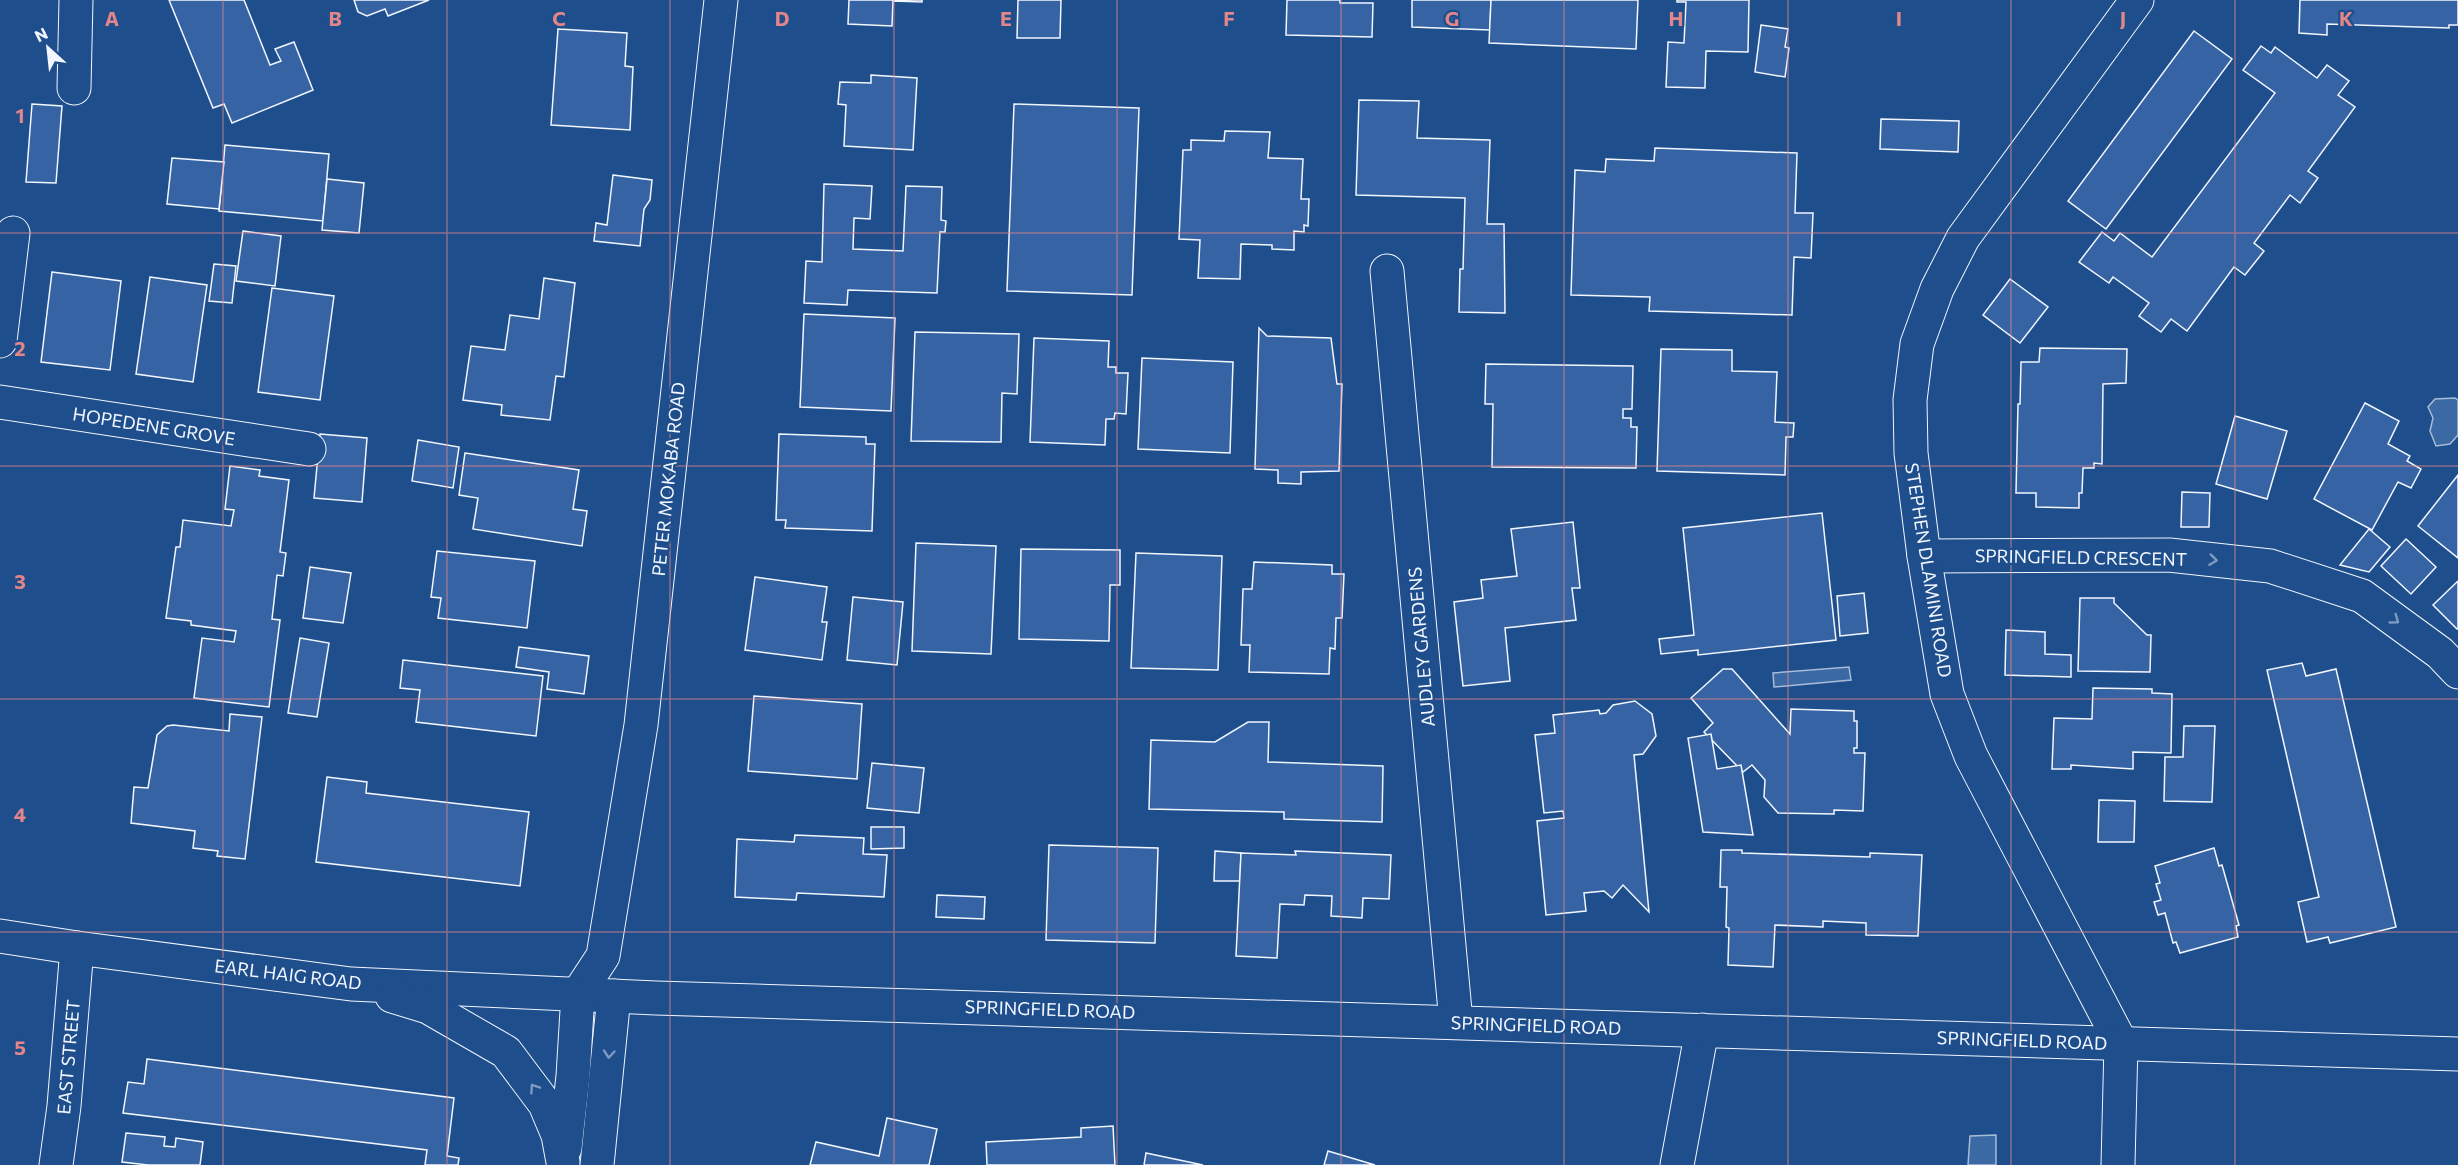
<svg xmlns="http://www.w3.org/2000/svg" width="2458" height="1165" viewBox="0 0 2458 1165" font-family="Commissioner,sans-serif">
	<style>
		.water { fill: #3b69a3; stroke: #a8bbd7; stroke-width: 1.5 }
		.building { fill: #3563a3; stroke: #f2f6ff; stroke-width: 1.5 }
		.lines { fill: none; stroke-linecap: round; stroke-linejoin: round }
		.minor-casing { stroke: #f2f6ff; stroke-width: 35 }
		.tertiary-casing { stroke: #f2f6ff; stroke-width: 35 }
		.minor { stroke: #1f4e8c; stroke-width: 33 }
		.tertiary { stroke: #1f4e8c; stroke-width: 33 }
		.oneway { stroke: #7e9ac0 }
		.grid { fill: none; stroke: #e38589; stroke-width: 1.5; stroke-opacity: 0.55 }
		.labels { text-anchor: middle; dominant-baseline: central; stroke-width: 4.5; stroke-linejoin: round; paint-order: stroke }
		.street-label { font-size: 18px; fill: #f2f6ff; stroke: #1f4e8c }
		.grid-label { font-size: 20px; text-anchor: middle; font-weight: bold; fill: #e38589; stroke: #1f4e8c; stroke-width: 4.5; stroke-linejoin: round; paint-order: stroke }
	</style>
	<rect width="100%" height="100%" fill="#1f4e8c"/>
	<g class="water">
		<polygon points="2455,398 2458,400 2458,435 2450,444 2436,446 2430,431 2433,418 2428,407 2435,399"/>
		<polygon points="1849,667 1851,680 1774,687 1773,673"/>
		<polygon points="1996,1135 1996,1165 1968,1165 1970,1136"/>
	</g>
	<g class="building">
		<polygon points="169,0 244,0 270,65 281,61 275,49 294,42 313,90 232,123 224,104 213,108"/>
		<polygon points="354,0 429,0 388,16 385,9 367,16 358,12"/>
		<polygon points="849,0 922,0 922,2 893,1 892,26 848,24"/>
		<polygon points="1018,0 1061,0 1060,38 1017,38"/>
		<polygon points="1287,0 1340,0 1340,3 1373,3 1372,37 1286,35"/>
		<polygon points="1412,0 1491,0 1490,30 1412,27"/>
		<polygon points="1491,0 1638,0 1636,49 1489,43"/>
		<polygon points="1677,0 1749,0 1748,52 1706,51 1705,88 1666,87 1668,42 1684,43 1686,2 1677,2"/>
		<polygon points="2300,0 2458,0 2458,25 2449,25 2449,28 2327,24 2327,35 2299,33"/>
		<polygon points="1761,25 1788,29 1785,47 1789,48 1785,77 1755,72"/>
		<polygon points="558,29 627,33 625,66 633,67 630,130 551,125"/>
		<polygon points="2194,31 2232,59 2106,229 2068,201"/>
		<polygon points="2261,46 2271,53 2275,47 2317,78 2327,65 2349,81 2338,95 2355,107 2308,171 2318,178 2300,203 2290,195 2254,243 2264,251 2245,275 2234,267 2187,331 2171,319 2161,332 2139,316 2149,303 2113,277 2109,283 2079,262 2102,232 2114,241 2120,233 2152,257 2275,93 2243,70"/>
		<polygon points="871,75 917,78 913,150 844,146 846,105 838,104 840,82 871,83"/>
		<polygon points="1359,100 1419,101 1417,138 1490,140 1487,224 1504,224 1505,313 1459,312 1460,269 1463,269 1465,198 1356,195"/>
		<polygon points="32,104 62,106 56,183 26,182"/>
		<polygon points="1014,104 1139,108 1132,295 1007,291"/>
		<polygon points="1881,119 1959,121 1958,152 1880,149"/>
		<polygon points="1225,131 1270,132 1268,158 1303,159 1301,199 1309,199 1308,226 1304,225 1304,232 1294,231 1294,250 1272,249 1272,245 1241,244 1240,279 1198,278 1200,240 1179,239 1183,150 1191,150 1191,140 1224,141"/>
		<polygon points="225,145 329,154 323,221 219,211"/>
		<polygon points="1655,148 1797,153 1795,213 1813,213 1811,258 1794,257 1792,315 1649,311 1650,297 1571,295 1575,170 1605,172 1606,159 1654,161"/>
		<polygon points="172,158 224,162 219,209 167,204"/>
		<polygon points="613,175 652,180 650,200 644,209 640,246 594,241 596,223 607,225"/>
		<polygon points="327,179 364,183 359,233 322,230"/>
		<polygon points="824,184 872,186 870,219 854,218 853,249 903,251 906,186 942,187 941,220 946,221 945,232 940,232 937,293 848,290 847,305 804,303 806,261 822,262"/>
		<polygon points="243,231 281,236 275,286 236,281"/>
		<polygon points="214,264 236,266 232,303 209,301"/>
		<polygon points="52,272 121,281 110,370 41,362"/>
		<polygon points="150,277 207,285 193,382 136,374"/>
		<polygon points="544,278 575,283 564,377 556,376 550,420 501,415 502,405 463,400 471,346 505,350 510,315 539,319"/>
		<polygon points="2010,279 2048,307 2020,343 1983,315"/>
		<polygon points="272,288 334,296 320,400 258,392"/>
		<polygon points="804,314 895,318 891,411 800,407"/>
		<polygon points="1259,328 1267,336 1331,338 1337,384 1342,384 1339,471 1301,472 1301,484 1278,483 1278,470 1255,469"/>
		<polygon points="915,332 1019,334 1017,394 1002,393 1001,442 911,441"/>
		<polygon points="1034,338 1109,341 1108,367 1116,367 1116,373 1128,373 1126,414 1115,413 1114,419 1106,419 1105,445 1030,442"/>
		<polygon points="2040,348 2127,349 2126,383 2103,384 2102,464 2094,463 2094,468 2083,468 2082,493 2079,493 2079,508 2036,507 2036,493 2016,493 2018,404 2020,404 2021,362 2039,362"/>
		<polygon points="1661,349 1732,350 1732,371 1777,372 1775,422 1794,423 1793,437 1786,437 1785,475 1657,471"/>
		<polygon points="1142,358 1233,362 1230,453 1138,449"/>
		<polygon points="1486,364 1633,366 1632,409 1623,409 1623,418 1631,418 1631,427 1637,427 1636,468 1492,467 1493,404 1485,404"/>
		<polygon points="2365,403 2399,421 2388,444 2410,456 2407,461 2421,469 2411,488 2398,482 2372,530 2314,499"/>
		<polygon points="2235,416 2287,431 2267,499 2216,484"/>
		<polygon points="320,434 367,438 362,502 314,498"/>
		<polygon points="779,434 866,437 866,444 875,444 872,531 785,528 786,520 776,520"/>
		<polygon points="418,440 459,447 453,488 412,481"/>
		<polygon points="465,453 579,470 573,509 587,511 582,546 473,529 478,498 459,495"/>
		<polygon points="230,466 260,470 259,476 289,480 280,552 286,553 283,576 277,575 272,619 280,620 269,707 194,698 202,638 234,642 236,631 191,625 191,621 166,618 176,547 180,547 183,520 231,526 234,510 225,509"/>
		<polygon points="2458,475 2458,558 2418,526"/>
		<polygon points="2182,492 2210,493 2209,527 2181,527"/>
		<polygon points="1822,513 1836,640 1698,655 1698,650 1661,654 1659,639 1694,635 1683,528"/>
		<polygon points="1573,522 1580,588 1572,588 1576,620 1505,628 1510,681 1463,686 1454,602 1483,598 1481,580 1517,576 1511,529"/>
		<polygon points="2369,529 2390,547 2369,572 2340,565"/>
		<polygon points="2406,539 2436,567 2411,594 2381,566"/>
		<polygon points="916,543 996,546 991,654 912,651"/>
		<polygon points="1021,549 1120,550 1120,585 1110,585 1109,641 1019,639"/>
		<polygon points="437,551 535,561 527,628 438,618 441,598 431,597"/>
		<polygon points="1136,553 1222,556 1218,670 1131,668"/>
		<polygon points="1254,562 1332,565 1332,574 1344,574 1342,618 1336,618 1335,649 1330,648 1329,674 1249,672 1250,645 1241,645 1243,589 1252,589"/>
		<polygon points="310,567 351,573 343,623 303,618"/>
		<polygon points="755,577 827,587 822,622 827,622 822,660 745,650"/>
		<polygon points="2458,581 2458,629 2457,629 2433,605"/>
		<polygon points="1864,593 1868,633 1840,636 1837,596"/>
		<polygon points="853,597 903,602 897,665 847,660"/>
		<polygon points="2080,598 2114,598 2114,603 2147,635 2151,635 2150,672 2078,671"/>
		<polygon points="2006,630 2045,632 2045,654 2071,655 2071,677 2005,675"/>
		<polygon points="300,638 329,643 317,717 288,713"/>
		<polygon points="519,647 589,656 584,694 547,689 549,672 516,667"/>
		<polygon points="403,660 543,676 536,736 416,722 420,690 400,688"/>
		<polygon points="2302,663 2306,676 2336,669 2396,927 2330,943 2328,937 2307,942 2298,902 2319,897 2267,670"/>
		<polygon points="1723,669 1732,669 1790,734 1791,709 1854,711 1854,721 1857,721 1857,748 1854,748 1854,753 1865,753 1863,811 1834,810 1834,814 1778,813 1764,797 1765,780 1752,765 1743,772 1704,732 1713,723 1691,698"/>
		<polygon points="2093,688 2152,689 2152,693 2172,694 2171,753 2133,752 2133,769 2071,765 2071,769 2052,769 2054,718 2092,719"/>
		<polygon points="754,696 862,704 857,779 748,771"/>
		<polygon points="1635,701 1652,714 1656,736 1643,754 1634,755 1649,912 1623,885 1612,898 1604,891 1584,893 1586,911 1546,915 1537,821 1564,818 1563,811 1544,813 1535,735 1555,733 1553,715 1599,710 1600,714 1606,713 1613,705"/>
		<polygon points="230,714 262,717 245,859 217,856 218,851 193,848 195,831 131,823 134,787 148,788 157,735 167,726 173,725 229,731"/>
		<polygon points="1248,722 1269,722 1268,762 1383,766 1382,822 1284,819 1284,812 1149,809 1151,740 1215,742"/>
		<polygon points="2184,726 2215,726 2212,802 2164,801 2165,757 2183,757"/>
		<polygon points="1711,734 1717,769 1741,765 1753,835 1703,832 1688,738"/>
		<polygon points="872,763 924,768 919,813 867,808"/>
		<polygon points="327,777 367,782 366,793 529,812 520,886 316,862"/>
		<polygon points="2099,800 2135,801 2134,842 2098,842"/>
		<polygon points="871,827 904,827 904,848 871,849"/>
		<polygon points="795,835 864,838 863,854 887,855 884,897 797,893 796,900 735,897 737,839 794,842"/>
		<polygon points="1049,845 1158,848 1155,943 1046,940"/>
		<polygon points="2214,848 2219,866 2222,865 2239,925 2236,926 2238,937 2180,953 2176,942 2173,943 2165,913 2158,915 2154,902 2161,900 2156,884 2160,883 2155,866"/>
		<polygon points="1721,850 1742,850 1742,853 1870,857 1870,853 1922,855 1918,936 1866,935 1866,923 1823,921 1823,927 1775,925 1773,967 1728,965 1729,928 1726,927 1727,887 1720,887"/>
		<polygon points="1215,851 1241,853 1240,881 1214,881"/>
		<polygon points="1295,851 1391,855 1389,899 1363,898 1362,918 1331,916 1332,896 1305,895 1304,905 1280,904 1277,958 1236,956 1241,853 1296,855"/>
		<polygon points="937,895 985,897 984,919 936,917"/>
		<polygon points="147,1059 454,1098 447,1156 459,1158 458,1165 425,1165 427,1150 123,1113 128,1082 144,1084"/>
		<polygon points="887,1118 937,1129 929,1165 810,1165 816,1142 879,1156"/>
		<polygon points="1113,1126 1115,1165 987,1165 986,1142 1081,1137 1081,1128"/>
		<polygon points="126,1133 165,1137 164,1146 175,1147 176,1138 203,1142 200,1165 148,1165 122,1162"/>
		<polygon points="1328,1151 1375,1165 1324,1165"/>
		<polygon points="1146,1153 1203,1165 1144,1165"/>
	</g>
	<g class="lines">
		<g class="minor-casing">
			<g id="minor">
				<polyline points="74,88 76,0"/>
				<polyline points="1387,271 1456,1022"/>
				<polyline points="0,341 13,233"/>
				<polyline points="0,402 309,449"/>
				<polyline points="1924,556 2169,555 2270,566 2362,596 2440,653 2458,672"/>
				<polyline points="578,994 603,956 641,725 721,0"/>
				<polyline points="2121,1043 1971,756 1947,694 1924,556 1911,453 1910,400 1917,344 1937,289 1963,238 2137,0"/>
				<polyline points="56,1165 64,1106 77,948"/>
				<polyline points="1677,1165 1702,1030"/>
			</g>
		</g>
		<g class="tertiary-casing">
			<g id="tertiary">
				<polyline points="0,936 77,948 351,984 656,998 2458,1054"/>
				<polyline points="392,996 428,1007 506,1052 545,1104 558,1135 563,1162"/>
				<polyline points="565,1148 573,1076 578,994"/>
				<polyline points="597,1165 614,996"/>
				<polyline points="2118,1165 2121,1043"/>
			</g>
		</g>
		<use href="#minor" class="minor"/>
		<use href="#tertiary" class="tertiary"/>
	</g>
	<defs><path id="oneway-chevron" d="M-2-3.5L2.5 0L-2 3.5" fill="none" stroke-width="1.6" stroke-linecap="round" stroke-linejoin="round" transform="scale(1.5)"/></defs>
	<g class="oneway">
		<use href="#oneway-chevron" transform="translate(2213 560) rotate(7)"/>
		<use href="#oneway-chevron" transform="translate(2395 620) rotate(36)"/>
		<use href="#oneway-chevron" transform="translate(609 1054) rotate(95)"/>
		<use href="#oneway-chevron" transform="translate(534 1088) rotate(-124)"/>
	</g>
	<path class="grid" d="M 223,0 L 223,1165M 447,0 L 447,1165M 670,0 L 670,1165M 894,0 L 894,1165M 1117,0 L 1117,1165M 1341,0 L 1341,1165M 1564,0 L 1564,1165M 1788,0 L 1788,1165M 2011,0 L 2011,1165M 2235,0 L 2235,1165M 0,233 L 2458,233M 0,466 L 2458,466M 0,699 L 2458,699M 0,932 L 2458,932"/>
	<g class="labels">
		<g class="street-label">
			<text transform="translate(154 426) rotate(9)">HOPEDENE GROVE</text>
			<text transform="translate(668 479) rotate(-84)">PETER MOKABA ROAD</text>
			<text transform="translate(2081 557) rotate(1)">SPRINGFIELD CRESCENT</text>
			<text transform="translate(1929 570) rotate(81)">STEPHEN DLAMINI ROAD</text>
			<text transform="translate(1421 647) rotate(-95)">AUDLEY GARDENS</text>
			<text transform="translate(288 974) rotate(7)">EARL HAIG ROAD</text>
			<text transform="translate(1050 1009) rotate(2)">SPRINGFIELD ROAD</text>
			<text transform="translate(1536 1025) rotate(2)">SPRINGFIELD ROAD</text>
			<text transform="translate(2022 1040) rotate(2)">SPRINGFIELD ROAD</text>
			<text transform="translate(68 1057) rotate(-85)">EAST STREET</text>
		</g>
	</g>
	<g class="grid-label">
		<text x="112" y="26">A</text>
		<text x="335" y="26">B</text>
		<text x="559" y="26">C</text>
		<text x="782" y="26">D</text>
		<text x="1006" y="26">E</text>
		<text x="1229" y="26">F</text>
		<text x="1452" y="26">G</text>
		<text x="1676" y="26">H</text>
		<text x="1899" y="26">I</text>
		<text x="2123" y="26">J</text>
		<text x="2346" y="26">K</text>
		<text x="20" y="123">1</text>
		<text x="20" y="356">2</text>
		<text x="20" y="589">3</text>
		<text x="20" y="822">4</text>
		<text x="20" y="1055">5</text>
	</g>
	<g transform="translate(48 48) rotate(333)" stroke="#1f4e8c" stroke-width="4.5" paint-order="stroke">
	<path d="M0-4.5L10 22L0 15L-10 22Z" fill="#f2f6ff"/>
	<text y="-9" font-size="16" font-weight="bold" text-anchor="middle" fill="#f2f6ff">N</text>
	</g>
</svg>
